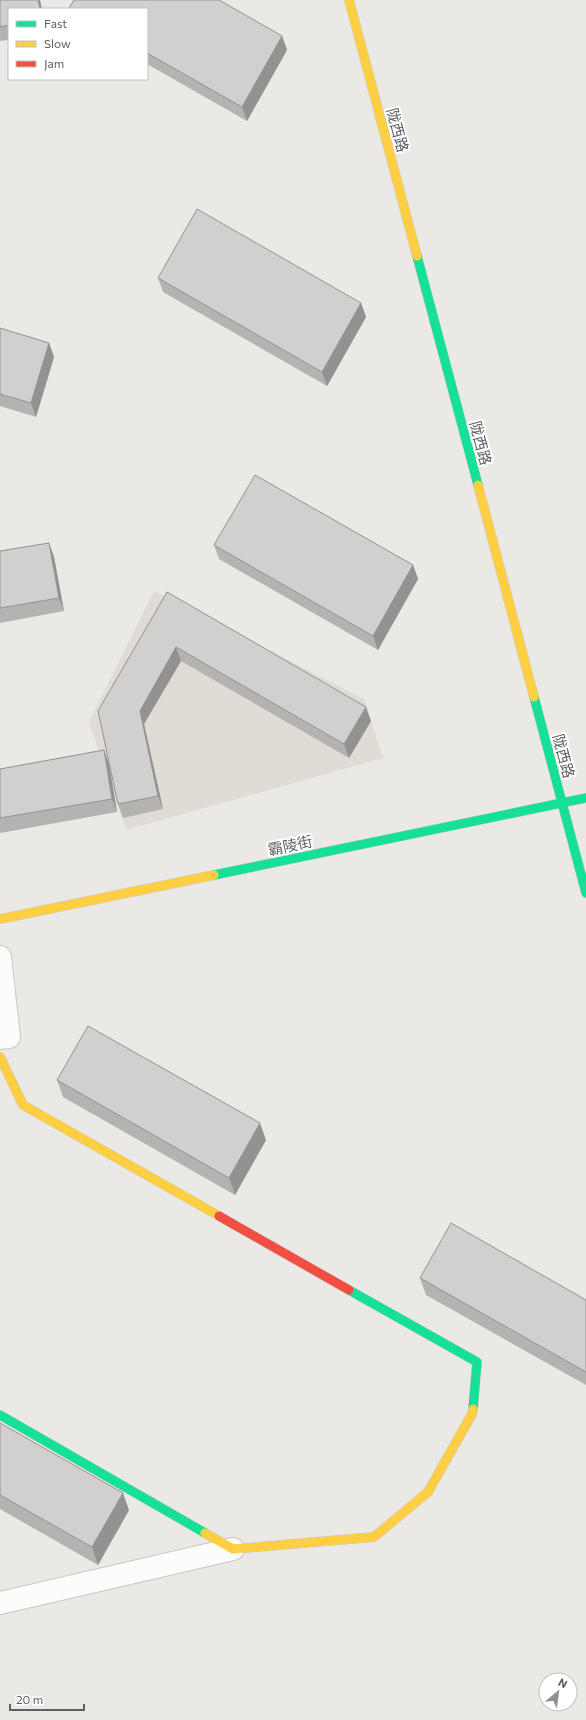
<svg xmlns="http://www.w3.org/2000/svg" width="586" height="1720" viewBox="0 0 586 1720" font-family="Commissioner,'Noto Sans SC',sans-serif">
	<style>
		.education { fill: #dfdbd5 }
		.lines { fill: none; stroke-linecap: round; stroke-linejoin: round }
		.street-casing { stroke: #c7c7c6; stroke-width: 24 }
		.fast-casing { stroke: #c7c8c8; stroke-width: 10 }
		.slow-casing { stroke: #c7c8c8; stroke-width: 10 }
		.jam-casing { stroke: #c7c8c8; stroke-width: 10 }
		.street { stroke: #fcfcfb; stroke-width: 22 }
		.fast { stroke: #16e098; stroke-width: 9 }
		.slow { stroke: #ffcf43; stroke-width: 9 }
		.jam { stroke: #f24e42; stroke-width: 9 }
		.wall { fill: #b5b3b2 }
		.shaded-wall { fill: #939291 }
		.building { fill: #d2d0cf; stroke: #939291 }
		.labels { text-anchor: middle; dominant-baseline: central; stroke-width: 4; stroke-linejoin: round; paint-order: stroke }
		.street-label { font-size: 15px; fill: #5b6164; stroke: #fff }
	</style>
	<rect width="100%" height="100%" fill="#ebe9e6"/>
	<polygon class="education" points="154,591 364,699 383,758 126,830 89,722"/>
	<g class="lines">
		<g class="street-casing">
			<g id="street">
				<polyline points="0,957 9,1037 0,1038"/>
				<polyline points="0,1603 233,1549"/>
			</g>
		</g>
		<g class="fast-casing">
			<g id="fast">
				<polyline points="417,256 478,485"/>
				<polyline points="534,697 586,893"/>
				<polyline points="214,875 586,798"/>
				<polyline points="349,1290 477,1362 473,1409"/>
				<polyline points="0,1415 205,1533"/>
			</g>
		</g>
		<g class="slow-casing">
			<g id="slow">
				<polyline points="349,0 417,256"/>
				<polyline points="478,485 534,697"/>
				<polyline points="0,919 214,875"/>
				<polyline points="0,1057 23,1105 219,1216"/>
				<polyline points="205,1533 233,1549 374,1537 428,1492 472,1414 473,1409"/>
			</g>
		</g>
		<g class="jam-casing">
			<polyline id="jam" points="219,1216 349,1290"/>
		</g>
		<use href="#street" class="street"/>
		<use href="#fast" class="fast"/>
		<use href="#slow" class="slow"/>
		<use href="#jam" class="jam"/>
	</g>
	<g class="wall">
		<polygon points="0,0 9,9 9,40 0,41"/>
		<polygon points="74,0 219,0 282,36 287,50 247,121 147,64 147,9 69,9 69,8"/>
		<polygon points="158,278 361,303 366,317 327,386 163,292"/>
		<polygon points="0,328 49,343 54,357 36,417 0,406"/>
		<polygon points="49,543 54,557 64,611 0,623 0,551"/>
		<polygon points="214,545 413,565 418,579 378,650 219,559"/>
		<polygon points="167,592 371,721 349,758 181,661 144,724 163,809 123,818 118,804"/>
		<polygon points="104,750 109,764 117,812 0,833 0,769"/>
		<polygon points="57,1080 266,1140 235,1195 63,1097"/>
		<polygon points="420,1278 586,1300 586,1385 426,1295"/>
		<polygon points="0,1423 129,1510 98,1565 0,1509"/>
	</g>
	<g class="shaded-wall">
		<polygon points="38,0 40,0 42,9 40,9"/>
		<polygon points="282,36 287,50 247,121 242,107"/>
		<polygon points="361,303 366,317 327,386 322,372"/>
		<polygon points="49,343 54,357 36,417 31,403"/>
		<polygon points="49,543 54,557 64,611 59,598"/>
		<polygon points="413,565 418,579 378,650 373,636"/>
		<polygon points="176,647 181,661 144,724 163,809 158,796 140,711"/>
		<polygon points="366,707 371,721 349,758 344,744"/>
		<polygon points="104,750 109,764 117,812 112,799"/>
		<polygon points="260,1123 266,1140 235,1195 229,1178"/>
		<polygon points="123,1493 129,1510 98,1565 92,1547"/>
	</g>
	<g class="building">
		<polygon points="0,0 38,0 40,9 9,9 9,25 0,27"/>
		<polygon points="74,0 219,0 282,36 242,107 147,53 147,9 70,9 69,8"/>
		<polygon points="197,209 361,303 322,372 158,278"/>
		<polygon points="0,328 49,343 31,403 0,394"/>
		<polygon points="255,475 413,565 373,636 214,545"/>
		<polygon points="49,543 59,598 0,608 0,551"/>
		<polygon points="167,592 366,707 344,744 176,647 140,711 158,796 118,804 98,711"/>
		<polygon points="104,750 112,799 0,818 0,769"/>
		<polygon points="88,1026 260,1123 229,1178 57,1080"/>
		<polygon points="451,1223 586,1300 586,1372 420,1278"/>
		<polygon points="0,1423 123,1493 92,1547 0,1495"/>
	</g>
	<g class="labels">
		<g class="street-label">
			<text transform="translate(398 130) rotate(75)">陇西路</text>
			<text transform="translate(481 443) rotate(75)">陇西路</text>
			<text transform="translate(564 756) rotate(75)">陇西路</text>
			<text transform="translate(290 845) rotate(-12)">霸陵街</text>
		</g>
	</g>
	<rect x="8" y="8" width="140" height="72" fill="#ffffff" stroke="#bdc0c1"/>
	<rect x="16" y="21" width="20" height="6" fill="#16e098" stroke="#bdc0c1"/>
	<text x="44" y="28" font-size="12" fill="#5b6164">Fast</text>
	<rect x="16" y="41" width="20" height="6" fill="#ffcf43" stroke="#bdc0c1"/>
	<text x="44" y="48" font-size="12" fill="#5b6164">Slow</text>
	<rect x="16" y="61" width="20" height="6" fill="#f24e42" stroke="#bdc0c1"/>
	<text x="44" y="68" font-size="12" fill="#5b6164">Jam</text>
	<g transform="translate(558 1692) rotate(29)"><circle r="19" fill="#ffffff" stroke="#bdc0c1"/>
	<path d="M0-3L7 15L0 10L-7 15Z" fill="#8d9192"/>
	<text y="-6" font-size="11" font-weight="bold" text-anchor="middle" fill="#5b6164">N</text>
	</g>
	<path d="M10 1704v6h74v-6" fill="none" stroke="#5b6164" stroke-width="2"/>
	<text x="16" y="1704" font-size="12" fill="#5b6164" stroke="#ffffff" stroke-width="3" paint-order="stroke">20 m</text>
</svg>
